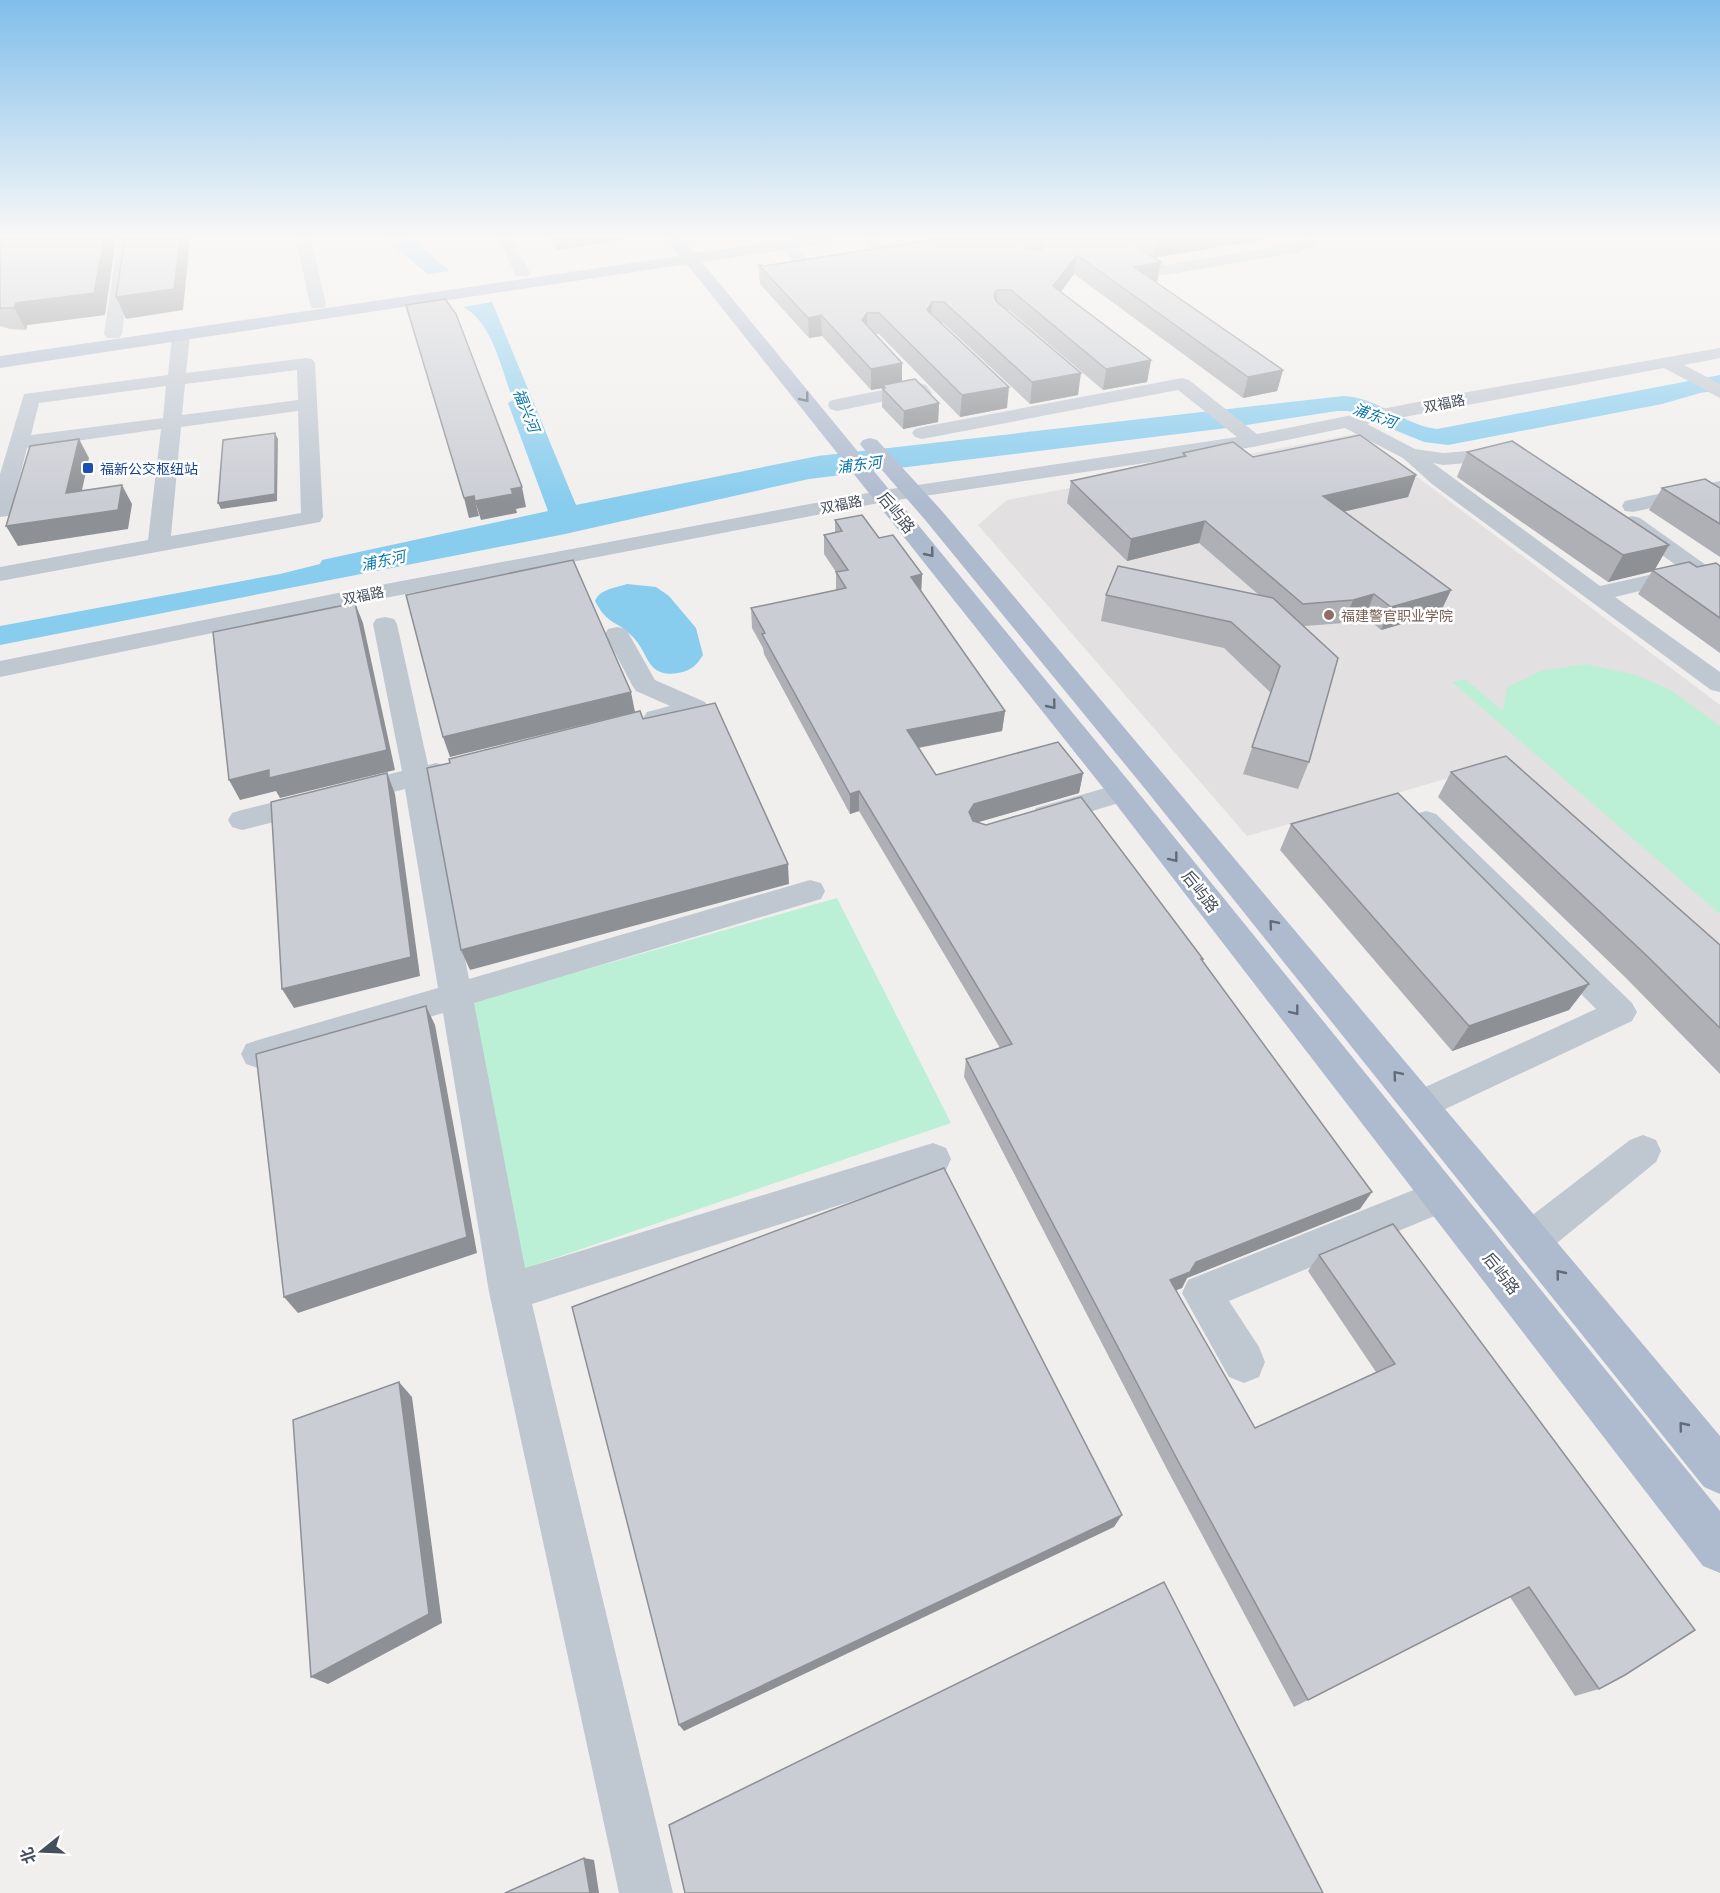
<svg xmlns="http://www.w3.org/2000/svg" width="1720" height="1893" viewBox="0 0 1720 1893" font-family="Lato,'Noto Sans SC',sans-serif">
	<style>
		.education { fill: #e2e0e0 }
		.green { fill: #bcf0d6 }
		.water { fill: #8ce }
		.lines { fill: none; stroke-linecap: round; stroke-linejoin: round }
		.minor { fill: #bfc7d1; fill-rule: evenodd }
		.major { fill: #aebace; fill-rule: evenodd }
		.wall { fill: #aeb0b6 }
		.shaded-wall { fill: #8d9094 }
		.building { fill: #cacdd4; stroke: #8d9094; stroke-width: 1.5 }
		.oneway { stroke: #606a78 }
		.transit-dot { fill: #1a4fb4; stroke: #fff; stroke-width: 2 }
		.education-dot { fill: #8d6e63; stroke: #fff; stroke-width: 2 }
		.labels { text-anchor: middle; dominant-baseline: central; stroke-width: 5; stroke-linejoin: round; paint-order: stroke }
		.far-street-label { font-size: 14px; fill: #464f5c; stroke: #fff }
		.far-transit-label { font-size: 14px; fill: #164399; stroke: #fff; text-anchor: start }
		.far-education-label { font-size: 14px; fill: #785e54; stroke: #fff; text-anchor: start }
		.far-water-label { font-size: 15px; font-style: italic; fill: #0976ac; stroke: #fff }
		.street-label { font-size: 16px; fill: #464f5c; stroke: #fff }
	</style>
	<rect width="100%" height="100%" fill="#f1efee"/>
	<polygon class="education" points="1359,433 1720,705 1720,978 1480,769 1247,836 978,525 1007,500"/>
	<g class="green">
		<polygon points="1586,664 1636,675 1671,690 1720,726 1720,914 1452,682 1465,679 1503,711 1507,687 1541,671"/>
		<polygon points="837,898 951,1123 514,1272 461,1005"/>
	</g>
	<g class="water">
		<polygon points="385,239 412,239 450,271 428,274"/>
		<path d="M 492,302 L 576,505 L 818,456 L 1343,396 C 1378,397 1403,425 1437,429 L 1720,375 L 1720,390 L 1700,393 L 1662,404 L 1448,445 L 1424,442 L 1348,411 L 1337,411 L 1227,428 L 809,479 L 565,534 L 0,645 L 0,626 L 280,574 L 320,564 L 322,560 L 548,511 L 508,403 L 513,400 C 502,371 492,321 463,307 Z"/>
		<path d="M 627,584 L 656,587 L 669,596 L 696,628 L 703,655 C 697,665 691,671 678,673 C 646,678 650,654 632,636 C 617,620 608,626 595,601 C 600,589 615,588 627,584 Z"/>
	</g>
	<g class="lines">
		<g class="minor">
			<polygon points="118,239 134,239 122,334 119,338 107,338 104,334"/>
			<polygon points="296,239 311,239 326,304 324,308 312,308 310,304"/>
			<polygon points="498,239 512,239 530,273 528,276 516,276"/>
			<path d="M 785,239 L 790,241 L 814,266 L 839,261 L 847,266 C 840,274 815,277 804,274 L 777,244 Z"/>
			<polygon points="863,239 879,239 900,258 898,261 886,261"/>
			<path d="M 1097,239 C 1126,236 1139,260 1165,265 L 1292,244 L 1300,241 L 1300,239 L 1314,239 L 1316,243 L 1313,246 L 1296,253 L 1165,275 L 1143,270 Z"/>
			<path d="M 181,331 L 187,332 L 190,336 L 186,373 L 306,358 L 312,359 L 315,363 L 323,517 L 320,522 L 0,581 L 0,567 L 148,540 L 161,429 L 27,448 L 11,511 L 8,516 L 0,517 L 0,474 L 24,394 L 168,375 L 172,336 L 175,332 ZM 297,370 L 298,400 L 182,415 L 185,384 ZM 166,386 L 163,418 L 31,435 L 39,403 ZM 298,411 L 301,513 L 171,536 L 181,427 Z"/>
			<polygon points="1720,348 1720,358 1684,365 1720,384 1720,398 1664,368 1367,424 1415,449 1443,453 1506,448 1513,450 1516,454 1513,458 1506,460 1443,465 1433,463 1600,586 1680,568 1624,528 1621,523 1624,518 1632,516 1640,518 1720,575 1720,593 1712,591 1694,578 1615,597 1720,672 1720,692 1711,690 1432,484 1403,458 1345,428 1253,447 884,502 338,607 0,677 0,661 338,593 884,490 1237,437 1178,390 922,439 915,437 912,433 915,429 922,427 1182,378 1189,380 1257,434 1462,393"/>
			<polygon points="919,383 926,385 932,393 930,397 923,399 915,395 837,411 830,409 828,405 830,401 837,399"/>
			<polygon points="1720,481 1720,493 1633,512 1625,511 1622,506 1625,501"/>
			<polygon points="385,617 394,619 397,624 428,765 436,763 446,766 450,772 446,778 431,782 469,979 810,880 821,883 825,891 821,899 474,1003 525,1268 933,1143 946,1148 951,1159 946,1170 933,1175 532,1304 673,1893 619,1893 489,1292 443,1013 258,1068 246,1064 241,1054 246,1044 258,1040 438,988 405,789 242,830 232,827 228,820 232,813 242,810 402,771 373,624 376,619"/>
			<polygon points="617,627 626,629 655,680 705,702 709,708 705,714 656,726 647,724 643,718 647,712 670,706 636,691 632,685 605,634 608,629"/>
			<polygon points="1122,783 1132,785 1136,792 1132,799 1046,825 1036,822 1032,815 1036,808"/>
			<polygon points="1426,811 1436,814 1632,1003 1637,1012 1632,1021 1422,1120 1410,1116 1404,1105 1410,1094 1596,1009 1416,828 1412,821 1416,814"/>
			<polygon points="1643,1135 1656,1140 1661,1151 1656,1162 1546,1252 1532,1257 1518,1252 1513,1239 1518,1226 1630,1140"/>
			<polygon points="1441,1179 1454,1184 1460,1196 1454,1208 1229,1301 1259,1347 1265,1362 1259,1377 1244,1383 1229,1377 1182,1293 1188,1280"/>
		</g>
		<g class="major">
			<polygon points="667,239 683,239 695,253 795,239 832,239 830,242 824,244 702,262 1132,785 1720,1511 1720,1573 1703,1566 1112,799 687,264 0,368 0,356 680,256"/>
			<polygon points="870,438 877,440 942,511 1720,1436 1720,1494 1704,1487 1146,790 926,521 863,448 860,444 863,440"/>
		</g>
	</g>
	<g class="wall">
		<polygon points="0,239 105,315 27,325 26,330 10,329 0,326"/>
		<polygon points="549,239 628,239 557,250"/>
		<polygon points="1014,239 1268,239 1154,258 1157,282 1156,282 1283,370 1277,391 1243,398 1074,274 1061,292 1151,360 1147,382 1103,390 1009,310 1007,310 1078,395 1030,404 943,323 941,323 1007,408 960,417 879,334 875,334 902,382 939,403 938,422 903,429 882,407 882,388 871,390 822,336 809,338 760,284 758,264 764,266"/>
		<polygon points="1467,452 1669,545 1654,570 1720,566 1720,653 1638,594 1652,571 1608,582 1457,477"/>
		<polygon points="1183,453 1253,457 1416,475 1408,497 1344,511 1451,590 1440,613 1381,630 1365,617 1344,623 1304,626 1309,762 1298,789 1243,774 1271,693 1224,648 1101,621 1106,595 1259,595 1199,543 1127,561 1067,503 1071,481 1182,456"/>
		<polygon points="1662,488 1720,488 1720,557 1649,510"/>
		<polygon points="835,520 879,538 922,574 921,592 1005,711 1002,731 919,748 936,775 1083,773 1079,793 978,822 1202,961 1360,1209 1187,1278 1182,1288 1176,1290 1255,1428 1376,1372 1308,1271 1319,1255 1393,1224 1599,1689 1575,1696 1510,1597 1294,1707 1169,1473 964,1077 966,1059 1000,1048 859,811 850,814 764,654 763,648 752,628 751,608 836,590 836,572 824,554 824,535 835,532"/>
		<polygon points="1451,772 1720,945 1720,1074 1626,978 1438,797"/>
		<polygon points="1291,824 1589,984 1569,1010 1452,1051 1280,850"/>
	</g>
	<g class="shaded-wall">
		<polygon points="104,239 116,239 105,315 27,325 26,330 14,308 16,303"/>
		<polygon points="180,239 190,239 183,310 126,319 116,297"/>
		<polygon points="555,239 628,239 557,250"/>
		<polygon points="1156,239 1268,239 1152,258"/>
		<polygon points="1077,255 1074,274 1050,306 1053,286"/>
		<polygon points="1161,262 1157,282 1131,286 1134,267"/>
		<polygon points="997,290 996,310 994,295"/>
		<polygon points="932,302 931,323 927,310"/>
		<polygon points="867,313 867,334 862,320"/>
		<polygon points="821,315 822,336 809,338 808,318"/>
		<polygon points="1151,360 1147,382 1103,390 1106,369"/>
		<polygon points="902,363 902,385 883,385 883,388 871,390 871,369"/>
		<polygon points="1283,370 1277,391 1243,398 1248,377"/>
		<polygon points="1081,373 1078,395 1030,404 1032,382"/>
		<polygon points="1009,387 1007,408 960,417 962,395"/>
		<polygon points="939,403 938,422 903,429 904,411"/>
		<polygon points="275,433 278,439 277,501 221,509 218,503"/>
		<polygon points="79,439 89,458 77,513 66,493"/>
		<polygon points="1416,475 1408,497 1316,518 1323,496"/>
		<polygon points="122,485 132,504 128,529 18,546 6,526"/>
		<polygon points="522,487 526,507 516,509 517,513 481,520 475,501 511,489"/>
		<polygon points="474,496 479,516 469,518 464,498"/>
		<polygon points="1205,521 1199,543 1127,561 1131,539"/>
		<polygon points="1669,545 1654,571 1608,582 1623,555"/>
		<polygon points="922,574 921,594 911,577"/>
		<polygon points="1451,590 1440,613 1381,630 1391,607"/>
		<polygon points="1374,594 1365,617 1344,623 1353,600"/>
		<polygon points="355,603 363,623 395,770 280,798 276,791 240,800 229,780 269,770"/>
		<polygon points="631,692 635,712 450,757 443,737"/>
		<polygon points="1005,711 1002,731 906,750 907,730"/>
		<polygon points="387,773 395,794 420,976 294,1008 282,989"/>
		<polygon points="1083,773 1079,793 972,824 969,812 974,804"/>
		<polygon points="859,791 859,811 850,814 850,794"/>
		<polygon points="788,864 789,884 470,970 461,950"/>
		<polygon points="1589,984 1569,1010 1452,1051 1469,1026"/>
		<polygon points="426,1006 435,1025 477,1253 298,1313 284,1297"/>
		<polygon points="1372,1192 1360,1209 1187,1278 1196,1262"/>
		<polygon points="1190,1272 1182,1288 1162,1296 1170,1280"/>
		<polygon points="399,1382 412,1397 442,1623 328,1684 311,1677"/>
		<polygon points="1122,1515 1114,1527 684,1731 679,1725"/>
		<polygon points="584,1858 594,1860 599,1893 590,1893"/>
	</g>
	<g class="building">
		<polygon points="0,239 104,239 94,293 16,303 14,308 0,308"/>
		<polygon points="125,239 180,239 174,289 116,297"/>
		<polygon points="937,239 1013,239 1028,249 1041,250 1045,243 1039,239 1125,239 1161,262 1134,267 1283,370 1248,377 1077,255 1053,286 1151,360 1106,369 1011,290 997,290 994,295 996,301 1081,373 1032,382 944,302 932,302 927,310 1009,387 962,395 879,313 867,313 862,320 902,363 871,369 821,315 808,318 758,264 764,266"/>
		<polygon points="445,299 456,314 522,487 511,489 513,494 475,501 474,496 464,498 406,305"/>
		<polygon points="915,379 939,403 904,411 882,388 885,388 883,385"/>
		<polygon points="275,433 275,494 218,503 223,440"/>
		<polygon points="1360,435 1416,475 1323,496 1451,590 1391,607 1374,594 1353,600 1303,604 1205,521 1131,539 1071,481 1186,456 1183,453 1233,442 1253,457"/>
		<polygon points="79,439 66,493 122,485 118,510 6,526 30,446"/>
		<polygon points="1512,441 1669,545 1623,555 1467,452"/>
		<polygon points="1705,479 1720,488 1720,524 1662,488"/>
		<polygon points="862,515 879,538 893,535 922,574 911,577 1005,711 907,730 936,775 1058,742 1083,773 974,804 969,812 973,821 986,825 1081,797 1203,959 1201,959 1372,1192 1196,1262 1190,1272 1170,1280 1255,1428 1395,1364 1319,1255 1393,1224 1695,1630 1625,1675 1599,1689 1529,1587 1308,1700 1178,1461 966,1059 1012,1044 859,791 850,794 762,634 765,633 751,608 846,588 836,572 848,570 824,535 842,531 835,520"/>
		<polygon points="573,560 631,692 443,737 406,595"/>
		<polygon points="1689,562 1697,567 1716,563 1720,566 1720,618 1652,570"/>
		<polygon points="1118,566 1273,598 1338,658 1309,762 1252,747 1280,666 1231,622 1106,595"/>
		<polygon points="355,603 387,750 269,778 269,770 229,780 213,632"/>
		<polygon points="715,703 788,864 461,950 427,768 450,763 449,759 640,711 643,719"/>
		<polygon points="1506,756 1720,945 1720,1028 1646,955 1451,772"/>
		<polygon points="387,773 411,957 282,989 271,802"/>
		<polygon points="1398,793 1589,984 1469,1026 1291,824"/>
		<polygon points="426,1006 467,1237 284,1297 256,1054"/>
		<polygon points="944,1168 1122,1515 679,1725 572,1307"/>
		<polygon points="399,1382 429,1614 311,1677 293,1420"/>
		<polygon points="1164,1582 1323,1893 685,1893 669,1825"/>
		<polygon points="584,1858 590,1893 505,1893"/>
	</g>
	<defs><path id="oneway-chevron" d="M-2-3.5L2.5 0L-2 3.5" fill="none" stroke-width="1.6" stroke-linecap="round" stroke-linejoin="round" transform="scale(1.5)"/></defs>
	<g class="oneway">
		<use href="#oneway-chevron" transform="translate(805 398) rotate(51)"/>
		<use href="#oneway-chevron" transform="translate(930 553) rotate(51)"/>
		<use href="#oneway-chevron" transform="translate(1052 705) rotate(51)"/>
		<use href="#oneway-chevron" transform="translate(1174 858) rotate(52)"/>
		<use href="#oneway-chevron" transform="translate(1273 924) rotate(-130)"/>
		<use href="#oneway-chevron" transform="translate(1295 1011) rotate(52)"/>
		<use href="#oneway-chevron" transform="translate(1397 1075) rotate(-130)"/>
		<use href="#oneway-chevron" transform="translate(1560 1274) rotate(-129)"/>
		<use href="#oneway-chevron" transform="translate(1683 1426) rotate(-129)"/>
	</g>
	<linearGradient id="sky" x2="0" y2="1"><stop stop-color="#81beea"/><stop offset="0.47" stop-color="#f9f8f7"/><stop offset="1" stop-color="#f9f8f7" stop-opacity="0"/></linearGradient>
	<rect width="1720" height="504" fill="url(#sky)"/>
	<rect class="transit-dot" x="82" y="462" width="12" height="12" rx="3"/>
	<circle class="education-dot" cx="1329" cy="615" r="6"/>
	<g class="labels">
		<g class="far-street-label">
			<text transform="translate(1444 403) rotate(-11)">双福路</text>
			<text transform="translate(841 504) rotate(-11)">双福路</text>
			<text transform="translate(363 595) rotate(-11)">双福路</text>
		</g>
		<g class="far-transit-label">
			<text x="100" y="468">福新公交枢纽站</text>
		</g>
		<g class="far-education-label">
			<text x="1341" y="615">福建警官职业学院</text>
		</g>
		<g class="far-water-label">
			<text transform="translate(527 410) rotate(68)">福兴河</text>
			<text transform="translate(1375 415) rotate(20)">浦东河</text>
			<text transform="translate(859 464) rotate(-7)">浦东河</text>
			<text transform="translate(383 560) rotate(-12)">浦东河</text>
		</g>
		<g class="street-label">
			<text transform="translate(897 512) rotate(51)">后屿路</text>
			<text transform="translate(1201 891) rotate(52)">后屿路</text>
			<text transform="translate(1502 1273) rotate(52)">后屿路</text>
		</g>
	</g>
	<g transform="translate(42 1851) rotate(252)" stroke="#ffffff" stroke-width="4.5" paint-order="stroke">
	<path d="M0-4.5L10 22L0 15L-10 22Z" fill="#464f5c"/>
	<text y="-9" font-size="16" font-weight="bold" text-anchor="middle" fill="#464f5c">北</text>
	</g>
</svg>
